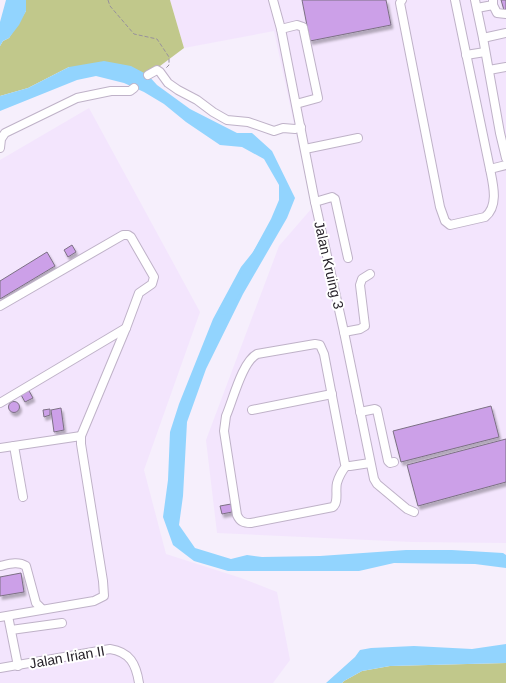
<svg xmlns="http://www.w3.org/2000/svg" width="506" height="683" viewBox="0 0 506 683" font-family="Arial,sans-serif">
	<style>
		.built { fill: #f3e5fd }
		.green { fill: #c1c88b }
		.water { fill: #92d4fe }
		.lines { fill: none; stroke-linecap: round; stroke-linejoin: round }
		.river { stroke: #92d4fe; stroke-width: 10 }
		.building { fill: #cca0e8; stroke: #7c7084; filter: url(#shadow) }
		.minor-casing { stroke: #bfb2c8; stroke-width: 10 }
		.path { stroke: #98919c; stroke-width: 1; stroke-dasharray: 4 2; stroke-linecap: butt }
		.minor { stroke: #fff; stroke-width: 8 }
		.labels { text-anchor: middle; dominant-baseline: central; stroke-width: 4; stroke-linejoin: round; paint-order: stroke }
		.street-label { font-size: 14px; fill: #262129; stroke: #fff }
	</style>
	<defs>
		<filter id="shadow"><feDropShadow dx="2" dy="3.5" stdDeviation="1" flood-color="#0004"/></filter>
	</defs>
	<rect width="100%" height="100%" fill="#f6effc"/>
	<g class="built">
		<polygon points="170,0 506,0 506,543 412,542 217,533 206,440 279,246 312,208 274,31 184,48"/>
		<polygon points="89,108 200,312 144,470 166,554 241,578 277,592 290,660 273,683 0,683 0,160"/>
	</g>
	<g class="green">
		<polygon points="26,0 170,0 184,48 148,75 69,67 28,88 0,96 0,46 3,41 9,38 26,11"/>
		<polygon points="506,663 506,683 342,683 344,681 362,671 390,666"/>
	</g>
	<g class="water">
		<polygon points="6,0 26,0 26,11 19,25 9,38 3,41 0,46 0,22"/>
		<polygon points="104,61 131,66 148,75 157,85 190,109 237,133 252,133 272,151 295,198 287,218 243,294 206,369 187,422 183,496 179,525 195,548 231,559 247,555 262,557 320,556 406,550 452,550 503,553 506,555 506,568 475,564 394,563 359,571 228,571 194,561 173,545 163,517 168,480 170,432 179,404 213,319 241,267 253,252 271,219 279,200 279,185 264,159 242,147 220,145 186,122 164,104 144,92 124,83 96,76 77,80 0,111 0,96 28,88 69,67"/>
		<polygon points="506,644 506,663 390,666 362,671 344,681 342,683 326,683 355,657 360,650 371,648 414,646 472,649"/>
	</g>
	<g class="lines">
		<g class="river">
			<polyline points="224,310 268,237"/>
			<polyline points="452,556 506,560"/>
		</g>
	</g>
	<g class="building">
		<polygon points="302,0 386,0 391,25 310,41"/>
		<polygon points="501,0 506,0 506,9 504,10"/>
		<polygon points="72,245 76,252 68,257 64,250"/>
		<polygon points="47,252 55,266 0,299 0,281"/>
		<polygon points="28,389 33,398 25,402 20,393"/>
		<circle cx="14" cy="407" r="5.5"/>
		<polygon points="491,406 499,437 401,462 393,431"/>
		<polygon points="61,408 64,430 54,432 51,410"/>
		<polygon points="50,409 50,415 44,417 43,410"/>
		<polygon points="506,439 506,482 418,506 407,465"/>
		<polygon points="231,504 232,512 222,514 220,506"/>
		<polygon points="21,573 24,592 0,596 0,577"/>
	</g>
	<g class="lines">
		<g class="minor-casing">
			<g id="minor">
				<polyline points="273,0 281,29 315,202 344,332 374,479 377,484 407,509 414,512"/>
				<path d="M 402,0 L 400,3 L 440,207 L 445,221 L 450,225 L 485,217 C 499,206 493,184 490,169 L 455,0"/>
				<polyline points="475,0 483,38 500,133 506,158"/>
				<polyline points="493,5 497,13 506,14"/>
				<polyline points="477,8 493,5 493,0"/>
				<polyline points="281,29 297,25 303,27 318,98 296,104"/>
				<polyline points="483,38 506,33"/>
				<polyline points="466,55 485,52"/>
				<polyline points="489,70 506,67"/>
				<polyline points="148,75 157,70 160,72 168,83 178,90 197,100 213,112 227,120 248,122 274,131 283,128 295,129 301,127"/>
				<polyline points="0,148 1,139 5,133 77,98 111,91 130,91 134,88"/>
				<polyline points="305,149 358,138"/>
				<polyline points="490,169 506,165"/>
				<polyline points="315,202 332,197 335,199 348,258"/>
				<polyline points="0,306 123,235 128,235 131,237 154,277 152,284 139,293 126,328 81,436 81,444 103,581 104,596 94,601 0,617"/>
				<polyline points="344,332 360,329 365,326 360,285 362,279 370,274"/>
				<polyline points="0,403 126,328"/>
				<polyline points="252,410 332,394"/>
				<polyline points="360,412 375,409 377,410 388,461 390,463 394,462"/>
				<polyline points="14,446 23,497"/>
				<polyline points="0,448 81,436"/>
				<path d="M 346,466 C 342,471 339,476 337,483 C 335,490 339,502 333,507 L 251,523 C 244,523 240,522 237,515 L 224,431 L 226,416 C 233,400 242,362 257,354 L 315,344 L 320,345 L 324,354 L 345,464 L 346,466 L 350,466 L 370,463"/>
				<path d="M 0,566 C 9,564 18,561 26,566 L 36,603 L 42,609"/>
				<polyline points="8,616 18,666"/>
				<polyline points="11,630 62,623"/>
				<path d="M 0,668 L 110,649 C 130,652 136,664 139,683"/>
			</g>
		</g>
		<polyline class="path" points="108,0 110,6 134,34 157,39 169,57 169,65 166,68"/>
		<use href="#minor" class="minor"/>
	</g>
	<g class="labels">
		<g class="street-label">
			<text transform="translate(329 265) rotate(77)">Jalan Kruing 3</text>
			<text transform="translate(67 657) rotate(-10)">Jalan Irian II</text>
		</g>
	</g>
</svg>
